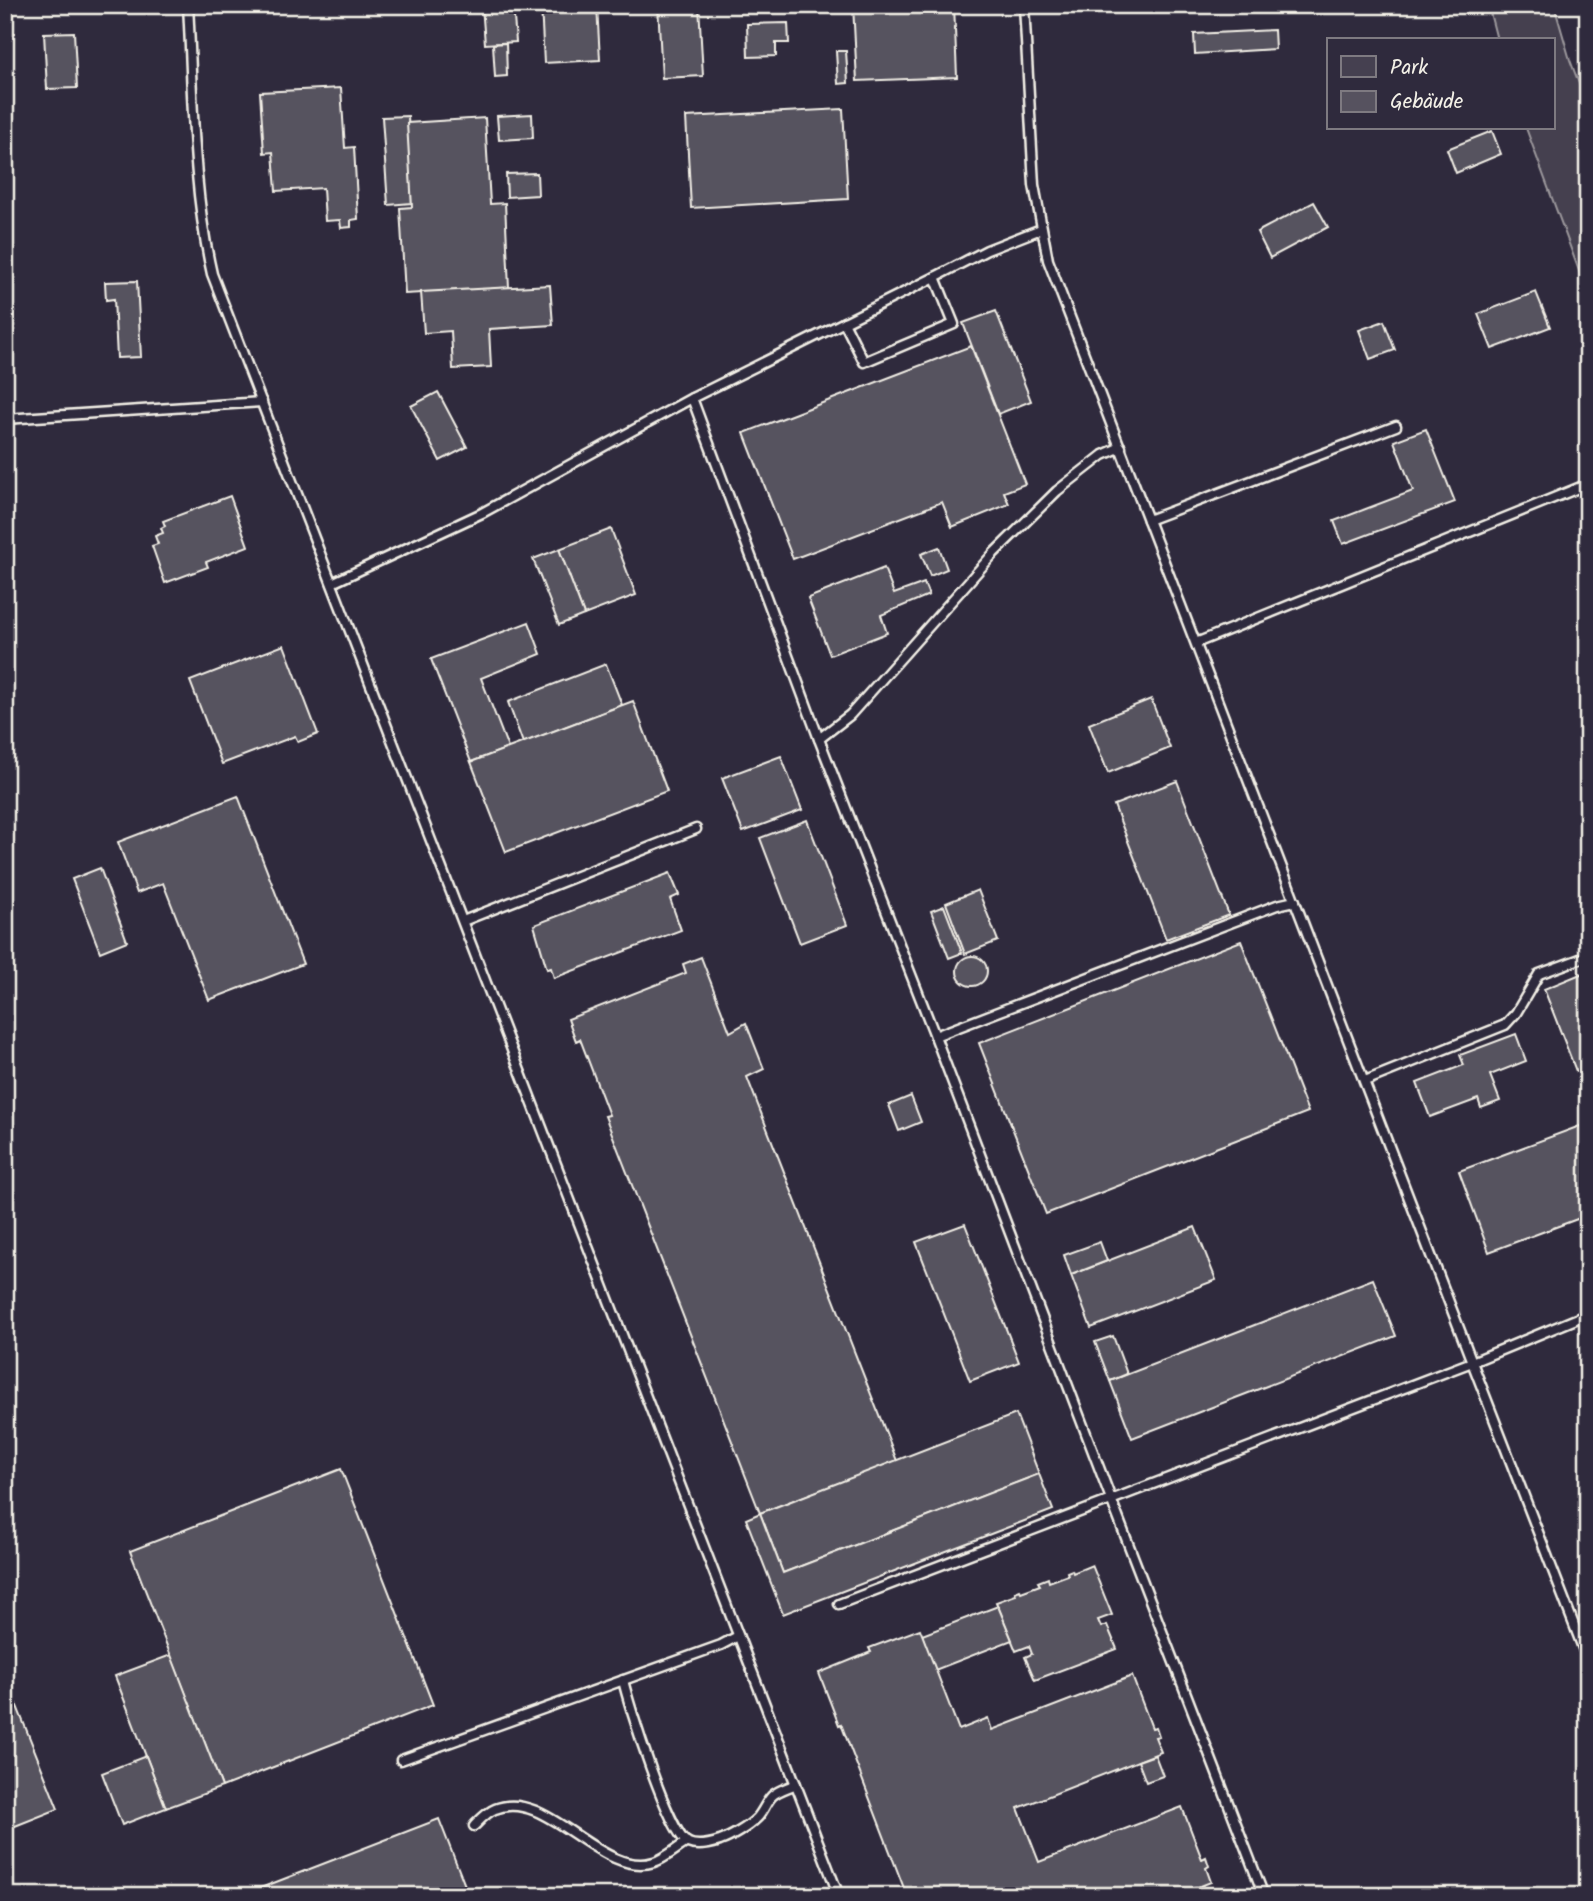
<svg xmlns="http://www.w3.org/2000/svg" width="1593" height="1901" viewBox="0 0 1593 1901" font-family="Kalam,sans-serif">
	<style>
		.green { fill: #454050; stroke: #9c989c; stroke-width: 2 }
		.building { fill: #56525f; stroke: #f4f1e8; stroke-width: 2 }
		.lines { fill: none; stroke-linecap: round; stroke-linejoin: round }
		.lane-casing { stroke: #f4f1e8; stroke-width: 13 }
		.lane { stroke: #2f2a3d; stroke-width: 8 }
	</style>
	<rect width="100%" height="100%" fill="#2f2a3d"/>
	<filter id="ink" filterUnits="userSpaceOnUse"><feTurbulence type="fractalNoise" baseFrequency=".0143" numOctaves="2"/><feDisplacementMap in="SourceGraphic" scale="14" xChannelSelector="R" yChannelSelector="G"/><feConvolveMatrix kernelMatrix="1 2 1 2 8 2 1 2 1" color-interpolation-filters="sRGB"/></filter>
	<g filter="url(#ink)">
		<polygon class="green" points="1488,5 1554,5 1570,60 1588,107 1588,295 1526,128 1553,128 1553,40 1497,40"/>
		<g class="building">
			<polygon points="482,5 513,5 516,42 485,44"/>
			<polygon points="541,5 597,5 600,60 544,63"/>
			<polygon points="658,5 699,5 703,76 662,78"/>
			<polygon points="853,5 954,5 957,77 857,81"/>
			<polygon points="788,23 789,43 776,43 776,56 748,57 747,24"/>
			<polygon points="1274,30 1275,49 1195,54 1194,34"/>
			<polygon points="74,32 77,88 47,89 44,33"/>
			<polygon points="506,43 507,76 495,77 493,44"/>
			<polygon points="836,51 846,51 848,83 838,84"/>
			<polygon points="341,88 345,148 354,147 358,219 351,220 351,227 341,228 340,220 325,221 323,188 276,191 273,152 264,153 260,92"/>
			<polygon points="843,109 848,199 691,208 686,117"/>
			<polygon points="10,112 14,168 5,168 5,113"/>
			<polygon points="532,114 533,138 499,140 497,116"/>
			<polygon points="408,116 412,203 388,205 382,117"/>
			<polygon points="485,118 490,204 505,203 509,288 405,294 400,208 412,207 407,123"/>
			<polygon points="1492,131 1501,154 1456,173 1447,149"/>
			<polygon points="537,173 538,195 507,197 506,174"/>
			<polygon points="1314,202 1328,227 1270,258 1257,232"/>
			<polygon points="137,281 141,357 117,358 114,299 106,300 105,282"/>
			<polygon points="550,285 553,325 489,329 491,367 453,369 451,331 424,333 421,292"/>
			<polygon points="1536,292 1550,327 1492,349 1478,314"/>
			<polygon points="996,311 1031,401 998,414 963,323"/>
			<polygon points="1384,321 1395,350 1370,359 1359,330"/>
			<polygon points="971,346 1025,484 1004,492 1009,504 952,527 942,502 793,559 744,433"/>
			<polygon points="438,392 467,447 440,461 411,406"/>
			<polygon points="1426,429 1455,502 1343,544 1334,521 1413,491 1394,441"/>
			<polygon points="230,496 248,546 206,562 208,567 165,583 152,546 158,544 155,536 163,533 161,528 165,526 163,521"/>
			<polygon points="611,529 636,595 584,615 559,549"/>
			<polygon points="939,547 947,569 930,576 921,554"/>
			<polygon points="559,549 584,615 559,625 533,559"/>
			<polygon points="884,568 894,594 924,583 929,595 881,615 887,633 830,655 808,598"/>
			<polygon points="529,622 541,654 481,678 508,748 471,762 431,659"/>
			<polygon points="284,645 318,734 298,742 295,736 222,764 190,681"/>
			<polygon points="606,664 622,705 523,743 508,702"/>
			<polygon points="1151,699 1170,748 1108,773 1089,724"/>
			<polygon points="633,701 667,791 506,852 471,762"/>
			<polygon points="781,756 802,810 743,832 722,778"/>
			<polygon points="1177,781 1229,915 1166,939 1114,805"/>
			<polygon points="238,796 303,964 209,1000 163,883 137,893 118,842"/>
			<polygon points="807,820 847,925 800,943 760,838"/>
			<polygon points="100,868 127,941 100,952 72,879"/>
			<polygon points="670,873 679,895 670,899 681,930 554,978 551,968 547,969 534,925"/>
			<polygon points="978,890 998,941 965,954 946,903"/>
			<polygon points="944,906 962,953 949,958 931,911"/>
			<polygon points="1241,941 1308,1112 1046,1214 979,1043"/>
			<circle cx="972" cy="971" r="15"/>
			<polygon points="701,957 730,1032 746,1023 764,1069 747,1077 897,1461 760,1513 605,1116 609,1115 580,1039 576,1041 568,1019 686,973 683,964"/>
			<polygon points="1588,971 1588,1067 1576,1071 1544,989"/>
			<polygon points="1516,1034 1526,1061 1490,1075 1500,1101 1481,1108 1478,1099 1430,1117 1417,1083 1464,1065 1460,1055"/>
			<polygon points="911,1096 921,1122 899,1131 889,1105"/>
			<polygon points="1588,1123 1588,1215 1489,1252 1459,1171"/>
			<polygon points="965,1224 1019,1362 970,1381 916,1242"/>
			<polygon points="1195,1227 1216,1280 1091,1328 1071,1275"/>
			<polygon points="1100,1242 1107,1261 1071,1275 1064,1255"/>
			<polygon points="1373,1279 1396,1336 1132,1438 1110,1381"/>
			<polygon points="1113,1336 1127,1374 1110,1381 1095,1342"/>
			<polygon points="1016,1414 1039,1474 783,1573 760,1513"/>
			<polygon points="341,1469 433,1705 222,1787 130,1551"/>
			<polygon points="1039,1474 1053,1510 783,1614 746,1519 760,1513 783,1573"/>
			<polygon points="1092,1565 1112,1615 1098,1620 1101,1627 1107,1625 1117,1649 1035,1680 1025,1657 1032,1654 1029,1646 1016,1651 996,1602 1016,1595 1015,1592 1020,1590 1021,1592 1040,1585 1038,1582 1048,1578 1049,1582 1068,1575 1067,1572 1072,1570 1073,1573"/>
			<polygon points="998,1606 1012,1640 935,1670 922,1635"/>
			<polygon points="920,1629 959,1730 988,1718 992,1730 1132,1676 1152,1728 1156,1727 1159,1736 1155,1737 1161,1752 1018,1808 1039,1862 1182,1807 1202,1859 1206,1857 1209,1866 1206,1868 1211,1882 1175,1896 907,1896 841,1724 839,1725 819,1673 871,1652 869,1648"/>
			<polygon points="171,1655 222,1787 166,1808 115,1676"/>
			<polygon points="5,1676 58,1809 5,1830"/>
			<polygon points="1155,1755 1163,1776 1146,1782 1138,1761"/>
			<polygon points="146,1756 166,1808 122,1825 102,1773"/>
			<polygon points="439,1819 469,1896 240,1896"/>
		</g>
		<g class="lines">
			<g class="lane-casing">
				<g id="lane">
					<path d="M 188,5 C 193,94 192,187 212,274 L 839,1896"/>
					<polyline points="844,322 864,362 954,324 935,277"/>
					<polyline points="692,398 819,739 935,1036 1111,1499 1264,1896"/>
					<polyline points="5,419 262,402"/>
					<polyline points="1148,520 1396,426"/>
					<polyline points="332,583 482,513 692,398 935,277 987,250 1041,229"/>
					<polyline points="1196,643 1588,484"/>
					<polyline points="819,739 850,715 994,553 1057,491 1103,455 1121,447"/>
					<polyline points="463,921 696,829"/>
					<polyline points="935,1036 1277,905 1295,901"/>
					<polyline points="1365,1081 1505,1025 1516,1013 1539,974 1588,956"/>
					<polyline points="1588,1314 1472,1362 1588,1661"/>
					<polyline points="839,1604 1472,1362 1048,260 1034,185 1024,5"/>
					<path d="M 623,1680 C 629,1706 669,1834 688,1843 C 697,1847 711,1844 720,1841 C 731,1837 748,1827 757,1818 C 763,1812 766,1802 772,1796 C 778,1790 788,1788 796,1784"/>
					<polyline points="401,1760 721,1645 738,1636"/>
					<path d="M 474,1826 C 480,1820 487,1812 495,1809 C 547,1787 601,1879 654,1862 C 665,1859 677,1848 687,1842"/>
				</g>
			</g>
			<use href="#lane" class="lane"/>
		</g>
	</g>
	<rect width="1593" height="1901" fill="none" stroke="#2f2a3d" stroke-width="28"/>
	<rect x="14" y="14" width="1565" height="1873" fill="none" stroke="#f4f1e8" stroke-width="2.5" filter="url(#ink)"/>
	<rect x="1327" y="38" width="228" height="91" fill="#2f2a3d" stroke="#7e7a81" stroke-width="2"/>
	<rect x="1341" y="56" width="35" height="21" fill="#454050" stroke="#7e7a81" stroke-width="2"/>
	<text x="1390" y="74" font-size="21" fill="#f4f1e8">Park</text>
	<rect x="1341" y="91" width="35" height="21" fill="#56525f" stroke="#7e7a81" stroke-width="2"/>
	<text x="1390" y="108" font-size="21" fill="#f4f1e8">Gebäude</text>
</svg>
